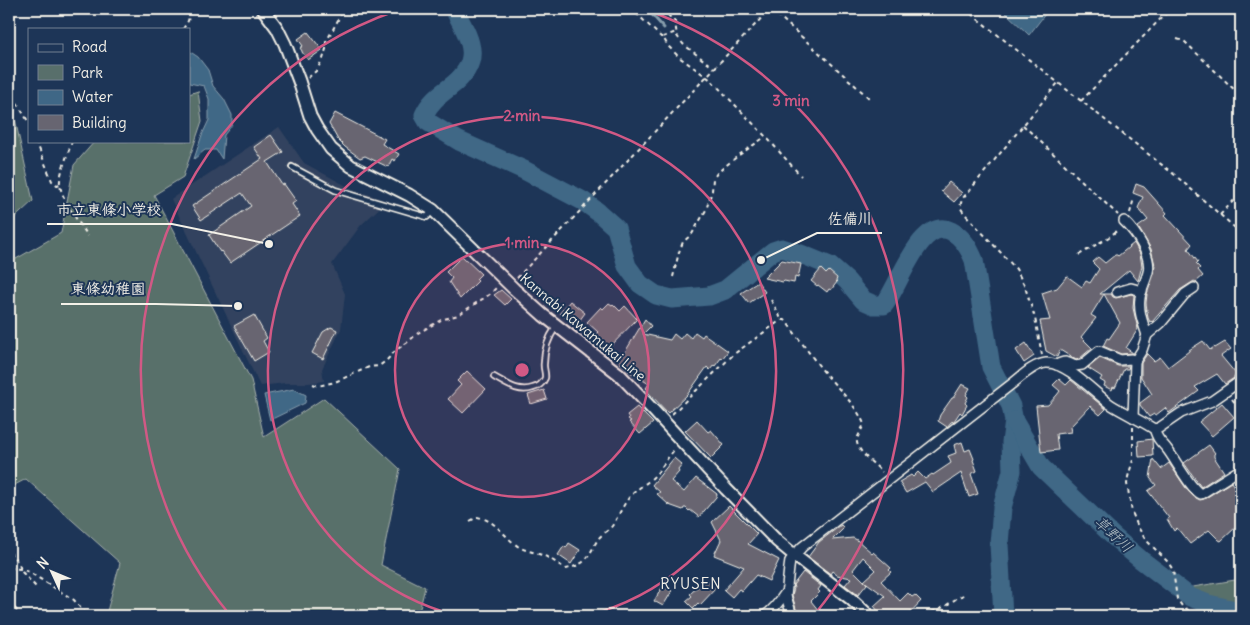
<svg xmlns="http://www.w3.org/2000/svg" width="1250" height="625" viewBox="0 0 1250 625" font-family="Delius,'Klee One',sans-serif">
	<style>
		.built { fill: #33435f }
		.green { fill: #586f6b; stroke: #a6b0aa }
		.water { fill: #3f6786; stroke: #879ead }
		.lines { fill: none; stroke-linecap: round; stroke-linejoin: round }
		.stream { stroke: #879ead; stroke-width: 3 }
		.river { stroke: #3f6786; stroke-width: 19 }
		.building { fill: #676571; stroke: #f4f1e8 }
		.service-casing { stroke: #f4f1e8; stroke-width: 8 }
		.minor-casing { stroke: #f4f1e8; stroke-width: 12 }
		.secondary-casing { stroke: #f4f1e8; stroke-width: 15 }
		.path { stroke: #f4f1e8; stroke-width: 2; stroke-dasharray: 4 4; stroke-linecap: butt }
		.service { stroke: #1d3557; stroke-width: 4.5 }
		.minor { stroke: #1d3557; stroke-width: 9 }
		.secondary { stroke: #1d3557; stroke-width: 11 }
		.ring { fill: none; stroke: #d15985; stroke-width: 2.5 }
		.labels { text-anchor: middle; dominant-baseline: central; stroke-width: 4; stroke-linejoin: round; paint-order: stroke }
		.street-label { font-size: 14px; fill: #f4f1e8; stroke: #1d3557 }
		.water-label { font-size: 15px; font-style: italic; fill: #b5c1c6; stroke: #1d3557 }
		.neighbourhood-label { font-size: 15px; letter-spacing: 1px; fill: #f4f1e8; stroke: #1d3557 }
		.centre { fill: #d15985; stroke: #1d3557; stroke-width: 2.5 }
		.ring-label { font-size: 15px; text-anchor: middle; font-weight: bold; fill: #d15985; stroke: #1d3557; stroke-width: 4; stroke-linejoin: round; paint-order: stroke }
		.leader { fill: none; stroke: #f4f1e8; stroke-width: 2 }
		.callout-dot { fill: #f4f1e8; stroke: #1d3557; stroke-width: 2 }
		.callout-label { font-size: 15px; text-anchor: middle; font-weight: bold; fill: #f4f1e8; stroke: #1d3557; stroke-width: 4; stroke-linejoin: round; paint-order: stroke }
	</style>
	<rect width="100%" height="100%" fill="#1d3557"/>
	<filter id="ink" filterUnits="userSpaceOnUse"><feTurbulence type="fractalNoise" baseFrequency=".02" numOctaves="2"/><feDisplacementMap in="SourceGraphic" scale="10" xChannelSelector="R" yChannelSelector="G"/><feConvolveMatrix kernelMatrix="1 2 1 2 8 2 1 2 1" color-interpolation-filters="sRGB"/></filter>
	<g filter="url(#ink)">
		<polygon class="built" points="279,127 304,163 350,188 387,201 361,225 332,264 345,294 341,329 322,369 324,381 308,383 285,383 260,386 171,199"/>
		<g class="green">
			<polygon points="198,91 202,121 183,177 154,195 251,380 264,437 324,398 400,469 381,565 425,587 418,616 107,616 106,615 120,563 26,479 9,488 9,263 61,233 74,165 95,141 189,141 189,94"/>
			<polygon points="15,119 33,201 9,223 9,121"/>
			<polygon points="1241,579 1241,616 1211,616 1177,598 1177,582 1187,588"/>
		</g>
		<g class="water">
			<polygon points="1002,9 1049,9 1029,35"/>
			<polygon points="189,51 198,57 208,70 213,86 224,99 232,115 232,125 224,135 222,159 216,150 205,150 194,159 202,135 209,120 209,99 204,86 189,83"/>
			<polygon points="294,389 306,395 305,403 270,420 264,395"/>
		</g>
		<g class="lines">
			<polyline class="stream" points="647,9 664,28"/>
			<g class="river">
				<path d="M 454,9 C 471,41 484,61 450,87 C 439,95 429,103 424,115 L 428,122 L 459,141 L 524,170 L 583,201 L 598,212 L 616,228 L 627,266 L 640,284 L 656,295 L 672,299 L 709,296 L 725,290 L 773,251 L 782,248 L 801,254 L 830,266 L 847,281 L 863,300 L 874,305 L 884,305 C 899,287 920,216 951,231 C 963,237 969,248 974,260 L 991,367 L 1011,406 L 1014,421 L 1011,442 L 1012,471 L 1002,508 L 999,544 L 1003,616"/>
				<polyline points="1014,421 1041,467 1114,537 1140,559 1190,597 1208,604 1235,610 1241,610"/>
			</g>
		</g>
		<g class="building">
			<polygon points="308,32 322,50 308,60 302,52 302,51 300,48 303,46 298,39"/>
			<polygon points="335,113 385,139 382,144 399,154 395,161 392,159 388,167 365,156 360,158 345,147 338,140 329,124"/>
			<polygon points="271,135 283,152 267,162 282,185 284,184 296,201 292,204 300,216 230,263 221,251 220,252 209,235 251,206 242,193 201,220 192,206 262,159 254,147"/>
			<polygon points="949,182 962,193 954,202 941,191"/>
			<polygon points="1136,184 1144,187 1167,213 1165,215 1192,244 1188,249 1198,262 1196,264 1200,268 1198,270 1203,276 1196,282 1194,281 1191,283 1180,290 1152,322 1151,321 1150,322 1148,318 1146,303 1147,294 1154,274 1155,265 1151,249 1138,227 1148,220 1138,208 1143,197 1133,193"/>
			<polygon points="1134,243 1140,254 1142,266 1138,281 1129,270 1100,294 1111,294 1113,297 1116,298 1131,294 1134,295 1133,308 1138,329 1126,348 1133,353 1121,354 1103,346 1107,338 1109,339 1120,323 1104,294 1091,315 1096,318 1081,337 1092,348 1079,359 1076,360 1060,350 1057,357 1046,351 1040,321 1050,320 1042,293 1057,288 1067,276 1082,287 1086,281 1090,283 1099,269 1092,262 1098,257 1105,263 1115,255 1117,255 1118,256"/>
			<polygon points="462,256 481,274 476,279 478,281 460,299 449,282 452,278 446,272"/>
			<polygon points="782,260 801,264 798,278 795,277 794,283 784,281 783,282 764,278"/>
			<polygon points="821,269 826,274 829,271 837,278 836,281 837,282 831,290 829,289 827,292 818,285 817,286 811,281"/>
			<polygon points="758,282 765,292 749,303 741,293"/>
			<polygon points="501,290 511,299 505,305 494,295"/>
			<polygon points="570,301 585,313 576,325 560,313"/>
			<polygon points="609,303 612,305 613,304 620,311 625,306 637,319 607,350 593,337 598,332 587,322 601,307 603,309"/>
			<polygon points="254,315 267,338 263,341 269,352 254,361 234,326"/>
			<polygon points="645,319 651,326 643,334 670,340 674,334 680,339 685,333 691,338 695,332 702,337 704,334 728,351 722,359 721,358 715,366 714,365 710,370 707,367 687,395 668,413 647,391 648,390 646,388 649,384 627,370 628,369 619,362"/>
			<polygon points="331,327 337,330 323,359 312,353 323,332"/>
			<polygon points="1203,341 1210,350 1214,347 1215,348 1225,342 1231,349 1221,356 1236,374 1234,378 1225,384 1217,374 1195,387 1199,391 1169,413 1165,408 1156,415 1154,414 1149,417 1140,405 1140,403 1152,394 1141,377 1141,363 1147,354 1154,361 1160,357 1168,367 1189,351 1189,350"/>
			<polygon points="1026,343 1034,356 1024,363 1016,350"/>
			<polygon points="1100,358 1118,366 1129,366 1128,369 1124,369 1115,388 1113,387 1112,390 1104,386 1105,383 1100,380 1102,377 1088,368"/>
			<polygon points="467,371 486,389 463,413 448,399 461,385 457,381"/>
			<polygon points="1059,379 1066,385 1071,380 1106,409 1100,415 1090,406 1070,427 1071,432 1056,434 1058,450 1041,452 1036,406 1048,405 1057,395 1060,391 1053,385"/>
			<polygon points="962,384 970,388 966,395 968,397 965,403 967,405 962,414 960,412 954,421 951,422 947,427 938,421 940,415 952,398 953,398"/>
			<polygon points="544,390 547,399 531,404 528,395"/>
			<polygon points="1222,403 1234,417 1212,436 1199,422"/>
			<polygon points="637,407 653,423 640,434 629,422 631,421 628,419 629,418 627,415"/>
			<polygon points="697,420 708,432 711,430 724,445 711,458 685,431"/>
			<polygon points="1152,439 1153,456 1139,457 1138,441"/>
			<polygon points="962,442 965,451 970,449 974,459 973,460 977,471 971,474 978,494 969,497 961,473 933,492 925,482 906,493 899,482 911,475 913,477 918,472 925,479 932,474 933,475 951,463 948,456 956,453 954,445"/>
			<polygon points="1209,445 1215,453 1214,454 1214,457 1224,472 1201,487 1184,463"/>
			<polygon points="674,458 682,465 678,470 679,472 671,481 684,492 696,478 717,494 716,497 699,517 690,510 689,511 686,508 684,508 683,510 669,505 657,494 660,492 652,485"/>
			<polygon points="1153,459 1161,469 1169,463 1188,491 1194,497 1200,500 1204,499 1231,482 1241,496 1241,529 1236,527 1221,541 1219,540 1209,530 1190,544 1177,528 1174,531 1167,519 1169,518 1148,491 1156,485 1150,478"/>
			<polygon points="729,506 757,534 748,544 779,560 769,581 756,575 742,591 739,589 732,597 724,590 744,567 714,555 721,540 712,522"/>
			<polygon points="841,525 844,528 832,540 853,538 857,540 872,553 873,552 891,568 889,570 891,572 881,581 900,601 908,593 912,597 915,595 921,601 907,616 904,616 901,612 896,616 882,616 874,606 885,596 864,581 876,570 863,557 853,570 867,584 858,595 845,585 851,578 837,575 832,571 830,574 808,557 819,542"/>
			<polygon points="569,543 580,550 571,564 558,555 564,546 566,548"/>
			<polygon points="803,572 821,586 818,590 820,592 811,601 823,616 798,616 792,595 794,588 793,585"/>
			<polygon points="706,579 716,588 700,605 698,603 693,608 686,601 692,596 690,594"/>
			<polygon points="663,586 672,591 663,606 654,601"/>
		</g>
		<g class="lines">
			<g class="service-casing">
				<g id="service">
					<polyline points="292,167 335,190 427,217 432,211"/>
					<path d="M 494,377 C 507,384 518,393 533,388 C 538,387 543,383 545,378 C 546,373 543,368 544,363 C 544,350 549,337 556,327"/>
				</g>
			</g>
			<g class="minor-casing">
				<g id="minor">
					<path d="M 1124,221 C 1136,232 1152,256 1148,272 C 1146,281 1141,289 1140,298 C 1138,311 1143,323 1147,335"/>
					<polyline points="1117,292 1131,288 1142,291"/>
					<path d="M 1057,365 C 1065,360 1068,362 1075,366 L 1082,365 L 1099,351 L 1120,360 L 1131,359 L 1135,361"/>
					<polyline points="1133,417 1135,361 1142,350 1147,335 1161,323 1185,294 1194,288"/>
					<path d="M 1154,429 C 1155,430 1156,435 1157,436 C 1159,441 1164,445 1167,449 C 1175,459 1191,490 1201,494 L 1241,469"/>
					<path d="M 764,616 C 773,611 780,601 786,592"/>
					<path d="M 792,616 L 786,596 L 789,568 L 790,561 L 802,547 L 1013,383 C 1022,376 1034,364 1046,363 C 1065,361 1095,393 1110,404 C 1124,413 1140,420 1154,429 L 1159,428 L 1181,413 L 1212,401 L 1239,382"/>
				</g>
			</g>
			<g class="secondary-casing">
				<polyline id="secondary" points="263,9 277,28 285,44 299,81 310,116 317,129 331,149 351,166 409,195 433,210 514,289 543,315 619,374 641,397 726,489 777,541 794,555 851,599 869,616"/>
			</g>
			<g class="path">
				<polyline points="629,9 638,15 661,37 663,37 668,46 679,57 711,80 768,139 801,176"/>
				<polyline points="662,9 675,22 677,36 683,44 714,68"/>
				<polyline points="771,9 869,98"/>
				<polyline points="965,9 1176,176 1241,233"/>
				<polyline points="183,29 188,21 191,9"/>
				<polyline points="663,37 676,32"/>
				<polyline points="1177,39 1184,41 1241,96"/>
				<polyline points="308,78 316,71 323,59 326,49 326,42 344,9"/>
				<polyline points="9,89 29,123"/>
				<polyline points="1081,101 1170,9"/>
				<polyline points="1023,125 1118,215"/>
				<polyline points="36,141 52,181 57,185 60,184"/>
				<path d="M 72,141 C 68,154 62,167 60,180 C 58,196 79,222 88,236"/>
				<polyline points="1130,213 1134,198"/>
				<polyline points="1220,215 1241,193"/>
				<polyline points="1079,255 1109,237 1119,229"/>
				<polyline points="673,277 679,252 683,242 692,234 706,210 712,191 713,179 717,173 739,155 765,137"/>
				<polyline points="517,278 770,9"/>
				<path d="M 771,300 L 779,314 L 781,320 L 785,320 C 798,337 810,355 824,372 C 837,388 857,406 864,424 C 862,429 859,434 857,439 C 855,451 875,464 882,472"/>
				<polyline points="1241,322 1237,342 1241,372"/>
				<polyline points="1042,355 1035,318 1025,287 1016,269 964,213 960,207 962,199 969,191 1058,83"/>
				<polyline points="313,384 318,386 335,382 369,367 379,366 386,361 396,350 408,342 418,333 441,320 458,315 490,294 497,287"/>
				<polyline points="1232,399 1236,404 1241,416"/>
				<polyline points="672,414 734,354 781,320"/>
				<polyline points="1133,427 1133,460 1128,477 1127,484 1132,512 1138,527 1145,539 1168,562 1173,570 1177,599 1182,606 1197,616"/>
				<path d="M 470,521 L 477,517 C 496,520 504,537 519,547 C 526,551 534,552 542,555 C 550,558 558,564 566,569 C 588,564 588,556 598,539 C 602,534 608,531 612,526 C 618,517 622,507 628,499 C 635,489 649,483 657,473 C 664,465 668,456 676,448"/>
				<polyline points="9,552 18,562 22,572 36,587"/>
				<polyline points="9,568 21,569 29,572 74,600 87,616"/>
				<polyline points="9,602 22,616"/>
				<path d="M 925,616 C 929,611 934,612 940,609 C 950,604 956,597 967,594"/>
			</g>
			<use href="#service" class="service"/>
			<use href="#minor" class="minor"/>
			<use href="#secondary" class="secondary"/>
		</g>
	</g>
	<circle cx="522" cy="370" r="127" fill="#d15985" fill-opacity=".12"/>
	<g class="ring">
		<circle cx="522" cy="370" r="127"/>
		<path d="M458 616A254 254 0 1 1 586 616"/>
		<path d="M230 615A381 381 0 0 1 398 10M646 10A381 381 0 0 1 814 615"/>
	</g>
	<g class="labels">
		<g class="street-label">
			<text transform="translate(583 327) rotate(40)">Kannabi Kawamukai Line</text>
		</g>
		<g class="water-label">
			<text transform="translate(1114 534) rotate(43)">草野川</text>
		</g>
		<g class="neighbourhood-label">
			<text x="691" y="583">RYUSEN</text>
		</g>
	</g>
	<circle cx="522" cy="370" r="8" class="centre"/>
	<g class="ring-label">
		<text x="791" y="106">3 min</text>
		<text x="522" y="121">2 min</text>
		<text x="522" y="248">1 min</text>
	</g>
	<path class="leader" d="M269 244L172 224H47M761 260L817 233H882M238 306L156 304H61"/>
	<g class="callout-dot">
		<circle cx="269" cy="244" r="5"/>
		<circle cx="761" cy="260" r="5"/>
		<circle cx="238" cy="306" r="5"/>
	</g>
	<g class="callout-label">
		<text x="109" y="215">市立東條小学校</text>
		<text x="850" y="224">佐備川</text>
		<text x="108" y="294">東條幼稚園</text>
	</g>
	<rect width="1250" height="625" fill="none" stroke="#1d3557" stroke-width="30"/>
	<rect x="15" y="15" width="1220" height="595" fill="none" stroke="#f4f1e8" stroke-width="2" filter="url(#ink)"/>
	<rect x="28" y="28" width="162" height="115" fill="#1d3557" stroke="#738091"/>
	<rect x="38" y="44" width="25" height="8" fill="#1d3557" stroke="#738091"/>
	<text x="72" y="52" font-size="15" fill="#f4f1e8">Road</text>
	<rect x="38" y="65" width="25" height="15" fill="#586f6b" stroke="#738091"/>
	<text x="72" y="78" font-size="15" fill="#f4f1e8">Park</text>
	<rect x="38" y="90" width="25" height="15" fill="#3f6786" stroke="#738091"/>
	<text x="72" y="102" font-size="15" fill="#f4f1e8">Water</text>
	<rect x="38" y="115" width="25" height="15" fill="#676571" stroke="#738091"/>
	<text x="72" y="128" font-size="15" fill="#f4f1e8">Building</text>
	<g transform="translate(52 572) rotate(314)" stroke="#1d3557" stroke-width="4" paint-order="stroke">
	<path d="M0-4L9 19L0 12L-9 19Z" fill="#f4f1e8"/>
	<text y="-8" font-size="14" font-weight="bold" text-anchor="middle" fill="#f4f1e8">N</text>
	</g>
</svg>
